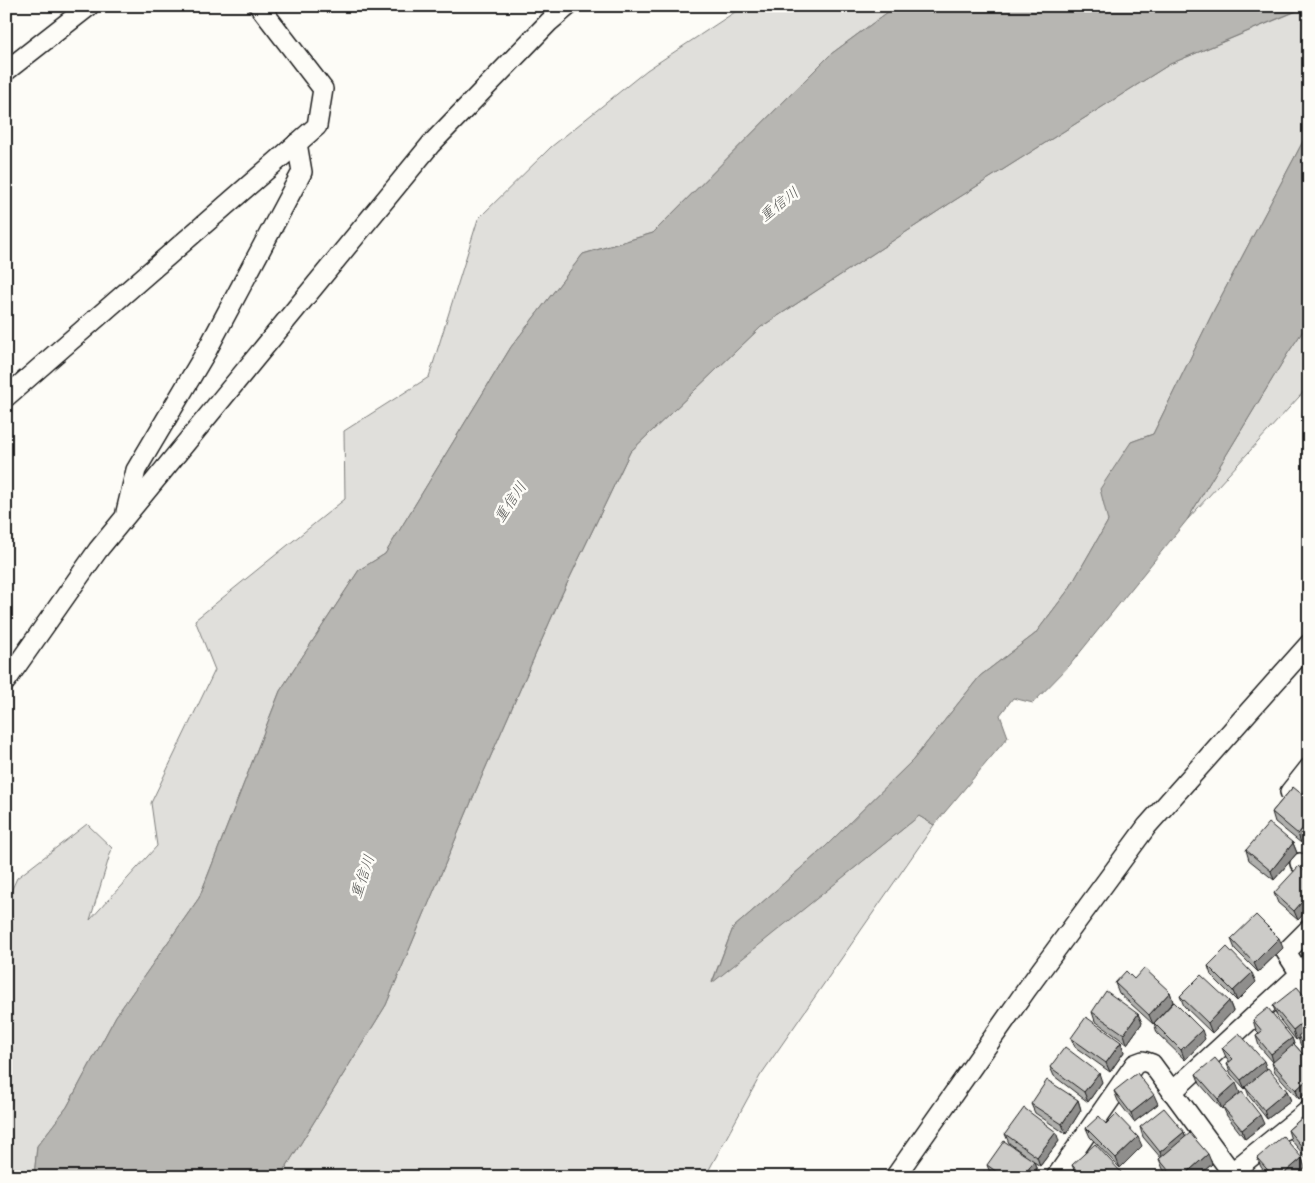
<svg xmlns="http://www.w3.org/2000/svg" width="1315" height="1183" viewBox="0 0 1315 1183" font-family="'Playpen Sans','Klee One',sans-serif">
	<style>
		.green { fill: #e0dfdb; stroke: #7e7e7c }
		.water { fill: #b7b6b2; stroke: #797876 }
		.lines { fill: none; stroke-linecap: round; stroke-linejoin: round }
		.street-casing { stroke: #1c1c1c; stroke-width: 22 }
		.street { stroke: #fdfcf7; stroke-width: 19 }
		.wall { fill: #afafac; stroke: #1c1c1c }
		.shaded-wall { fill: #8f8e8c; stroke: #1c1c1c }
		.building { fill: #cccbc8; stroke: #1c1c1c }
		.labels { text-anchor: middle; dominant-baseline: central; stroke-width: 5; stroke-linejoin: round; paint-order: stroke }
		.water-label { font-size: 15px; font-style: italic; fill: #5a5a58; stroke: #fdfcf7 }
	</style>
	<rect width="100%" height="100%" fill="#fdfcf7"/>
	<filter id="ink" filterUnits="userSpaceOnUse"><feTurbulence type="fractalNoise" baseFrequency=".02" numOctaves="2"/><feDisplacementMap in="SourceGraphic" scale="10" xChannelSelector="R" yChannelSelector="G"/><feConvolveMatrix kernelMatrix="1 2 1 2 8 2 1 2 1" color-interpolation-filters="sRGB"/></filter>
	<g filter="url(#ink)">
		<g class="green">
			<polygon points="744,6 896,6 831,54 653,233 583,254 511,347 385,554 359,570 280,691 199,898 116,1016 67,1107 37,1146 34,1177 6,1177 6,902 17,878 87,824 112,848 90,920 157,846 151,803 215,670 195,620 345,499 344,431 429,377 478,219 551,147 647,70"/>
			<polygon points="1309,6 1309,130 1214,310 1153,434 1131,442 1108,521 1069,589 1035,634 980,676 913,760 825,847 733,928 712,982 919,816 934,825 760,1076 705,1177 280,1177 386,1005 482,776 562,594 630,452 761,327 955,200 1170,64"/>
			<polygon points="1309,322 1309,386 1187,520 1288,353"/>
		</g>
		<g class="water">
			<polygon points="896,6 1308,6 1170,64 955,200 761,327 630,452 562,594 482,776 386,1005 280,1177 34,1177 37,1146 67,1107 116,1016 199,898 280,691 359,570 385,554 511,347 583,254 653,233 831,54"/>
			<polygon points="1309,130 1309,322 1288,353 1187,520 1069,666 1033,703 1013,698 1000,715 1008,737 934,825 919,816 712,983 733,928 825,847 913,760 980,676 1035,634 1069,589 1108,521 1100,489 1131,442 1153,434 1214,310"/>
		</g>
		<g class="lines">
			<g class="street-casing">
				<g id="street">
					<polyline points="6,71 89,6"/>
					<polyline points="6,397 317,126 323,89 259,6"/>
					<polyline points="126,512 136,470 206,352 302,172 297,143"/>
					<polyline points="6,681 98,550 431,144 549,22 568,6"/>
					<polyline points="1290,792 1309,768"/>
					<polyline points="1300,863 1309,871"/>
					<polyline points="1309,929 1286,952 1309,988"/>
					<polyline points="1172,1092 1300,974"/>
					<polyline points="895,1177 1027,989 1147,826 1309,644"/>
					<polyline points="1056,1177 1135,1064 1143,1061 1152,1064 1235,1177"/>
					<polyline points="1226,1177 1309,1110"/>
				</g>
			</g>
			<use href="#street" class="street"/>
		</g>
		<g class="wall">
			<polygon points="1293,787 1301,843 1275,822 1272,812"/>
			<polygon points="1293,843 1297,853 1274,880 1249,860 1246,850"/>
			<polygon points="1309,875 1309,908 1298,920 1278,903 1274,893"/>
			<polygon points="1231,939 1283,948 1258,972 1235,949"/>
			<polygon points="1208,966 1256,982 1237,1001 1211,975"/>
			<polygon points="1115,983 1170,992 1173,1002 1153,1024 1119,993"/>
			<polygon points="1180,996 1229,1001 1233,1011 1212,1033 1184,1006"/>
			<polygon points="1309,1001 1309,1056 1301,1046 1298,1038 1296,1040 1277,1016 1273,1006"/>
			<polygon points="1092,1012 1138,1014 1142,1023 1127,1044 1095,1021"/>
			<polygon points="1253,1020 1292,1038 1294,1044 1309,1061 1309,1091 1299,1099 1275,1072 1272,1063 1273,1062 1259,1046 1256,1036 1259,1033 1256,1030"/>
			<polygon points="1154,1023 1205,1039 1185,1060 1157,1033"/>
			<polygon points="1071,1038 1121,1042 1124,1052 1110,1072 1075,1047"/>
			<polygon points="1222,1048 1267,1069 1287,1091 1291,1101 1267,1119 1249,1096 1246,1088 1245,1089 1231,1074 1227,1064 1230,1062 1226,1057"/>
			<polygon points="1050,1067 1102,1082 1088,1102 1054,1076"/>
			<polygon points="1196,1074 1240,1093 1229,1102 1264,1124 1245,1139 1227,1116 1223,1107 1222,1109 1200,1084"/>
			<polygon points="1114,1091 1158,1104 1134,1122 1118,1101"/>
			<polygon points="1078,1100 1081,1110 1066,1134 1035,1113 1031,1104"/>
			<polygon points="1309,1112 1309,1161 1291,1140 1288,1130"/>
			<polygon points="1106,1124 1142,1146 1120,1168 1090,1137 1086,1128"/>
			<polygon points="1140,1127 1184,1132 1185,1137 1212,1164 1197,1177 1169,1177 1163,1169 1159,1159 1161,1158 1143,1137"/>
			<polygon points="1005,1134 1059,1141 1040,1166 1034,1162 1037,1171 1033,1177 993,1177 991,1175 987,1165 1025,1155 1009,1143"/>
			<polygon points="1257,1158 1302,1158 1305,1168 1295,1177 1269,1177 1261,1167"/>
			<polygon points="1072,1165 1123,1177 1078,1177 1076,1174"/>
		</g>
		<g class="shaded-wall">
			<polygon points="1309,820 1309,834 1301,843 1298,834"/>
			<polygon points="1293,843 1297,853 1274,880 1271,871"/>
			<polygon points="1309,894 1309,908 1298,920 1294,911"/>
			<polygon points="1279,938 1283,948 1258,972 1254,963"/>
			<polygon points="1252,973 1256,982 1237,1001 1233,991"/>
			<polygon points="1170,992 1173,1002 1153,1024 1149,1015"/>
			<polygon points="1229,1001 1233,1011 1212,1033 1208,1023"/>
			<polygon points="1138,1014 1142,1023 1127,1044 1124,1034"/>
			<polygon points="1309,1017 1309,1030 1296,1040 1293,1030"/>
			<polygon points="1202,1030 1205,1039 1185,1060 1181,1050"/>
			<polygon points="1292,1038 1295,1047 1274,1064 1271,1054"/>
			<polygon points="1121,1042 1124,1052 1110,1072 1106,1063"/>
			<polygon points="1264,1061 1267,1070 1245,1089 1241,1080"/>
			<polygon points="1099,1073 1102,1082 1088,1102 1084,1092"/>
			<polygon points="1309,1078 1309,1091 1299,1099 1296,1090"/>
			<polygon points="1236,1083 1240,1093 1222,1109 1218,1099"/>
			<polygon points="1287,1091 1291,1101 1267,1119 1264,1110"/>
			<polygon points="1154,1095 1158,1104 1134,1122 1131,1113"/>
			<polygon points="1078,1100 1081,1110 1066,1134 1062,1124"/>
			<polygon points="1260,1115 1264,1124 1245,1139 1242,1130"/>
			<polygon points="1056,1132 1059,1141 1040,1166 1037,1157"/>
			<polygon points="1184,1132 1187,1142 1163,1161 1160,1152"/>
			<polygon points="1138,1137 1142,1146 1120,1168 1116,1158"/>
			<polygon points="1208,1154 1212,1164 1197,1177 1182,1177"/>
			<polygon points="1302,1158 1305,1168 1295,1177 1280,1177"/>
			<polygon points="1034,1161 1037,1171 1033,1177 1023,1177"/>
			<polygon points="1121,1172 1123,1177 1117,1177"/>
		</g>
		<g class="building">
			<polygon points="1293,787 1309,800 1309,820 1298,834 1272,812"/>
			<polygon points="1269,823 1293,843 1271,871 1246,850"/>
			<polygon points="1299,866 1309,875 1309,894 1294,911 1274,893"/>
			<polygon points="1256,915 1279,938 1254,963 1231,939"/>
			<polygon points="1227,947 1252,973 1233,991 1208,966"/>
			<polygon points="1144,968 1170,992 1149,1015 1115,983 1126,971 1134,979"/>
			<polygon points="1201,975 1229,1001 1208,1023 1180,996"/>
			<polygon points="1297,987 1309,1001 1309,1017 1293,1030 1273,1006"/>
			<polygon points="1106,991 1138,1014 1124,1034 1092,1012"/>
			<polygon points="1174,1002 1202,1030 1181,1050 1154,1023"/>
			<polygon points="1268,1008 1292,1038 1271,1054 1256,1036 1262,1031 1253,1020"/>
			<polygon points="1086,1017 1121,1042 1106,1063 1071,1038"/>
			<polygon points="1309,1028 1309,1051 1298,1036"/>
			<polygon points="1239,1033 1264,1061 1241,1080 1227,1064 1233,1059 1222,1048"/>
			<polygon points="1294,1044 1309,1061 1309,1078 1296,1090 1272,1063"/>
			<polygon points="1065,1047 1099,1073 1084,1092 1050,1067"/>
			<polygon points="1215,1058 1236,1083 1218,1099 1196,1074"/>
			<polygon points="1268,1068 1287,1091 1264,1110 1245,1087"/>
			<polygon points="1137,1073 1154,1095 1131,1113 1114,1091"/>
			<polygon points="1047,1080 1078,1100 1062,1124 1031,1104"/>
			<polygon points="1242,1092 1260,1115 1242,1130 1223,1107"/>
			<polygon points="1024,1108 1056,1132 1037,1157 1005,1134"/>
			<polygon points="1164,1108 1184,1132 1160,1152 1140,1127"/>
			<polygon points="1309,1112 1309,1153 1308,1154 1288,1130"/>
			<polygon points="1116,1114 1138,1137 1116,1158 1086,1128 1099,1116 1106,1124"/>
			<polygon points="1190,1133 1208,1154 1182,1177 1174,1177 1159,1159"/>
			<polygon points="1283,1136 1302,1158 1280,1177 1274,1177 1257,1158"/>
			<polygon points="1004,1141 1034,1161 1023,1177 1004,1177 987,1165"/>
			<polygon points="1095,1144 1121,1172 1117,1177 1083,1177 1072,1165"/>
			<polygon points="984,1171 992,1177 980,1177"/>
		</g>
	</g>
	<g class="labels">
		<g class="water-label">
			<text transform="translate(778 203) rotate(-38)">重信川</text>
			<text transform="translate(509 501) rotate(-56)">重信川</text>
			<text transform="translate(361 876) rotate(-71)">重信川</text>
		</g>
	</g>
	<rect width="1315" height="1183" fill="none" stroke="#fdfcf7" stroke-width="25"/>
	<rect x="12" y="12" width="1290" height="1158" fill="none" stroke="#1c1c1c" stroke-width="2" filter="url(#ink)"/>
</svg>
